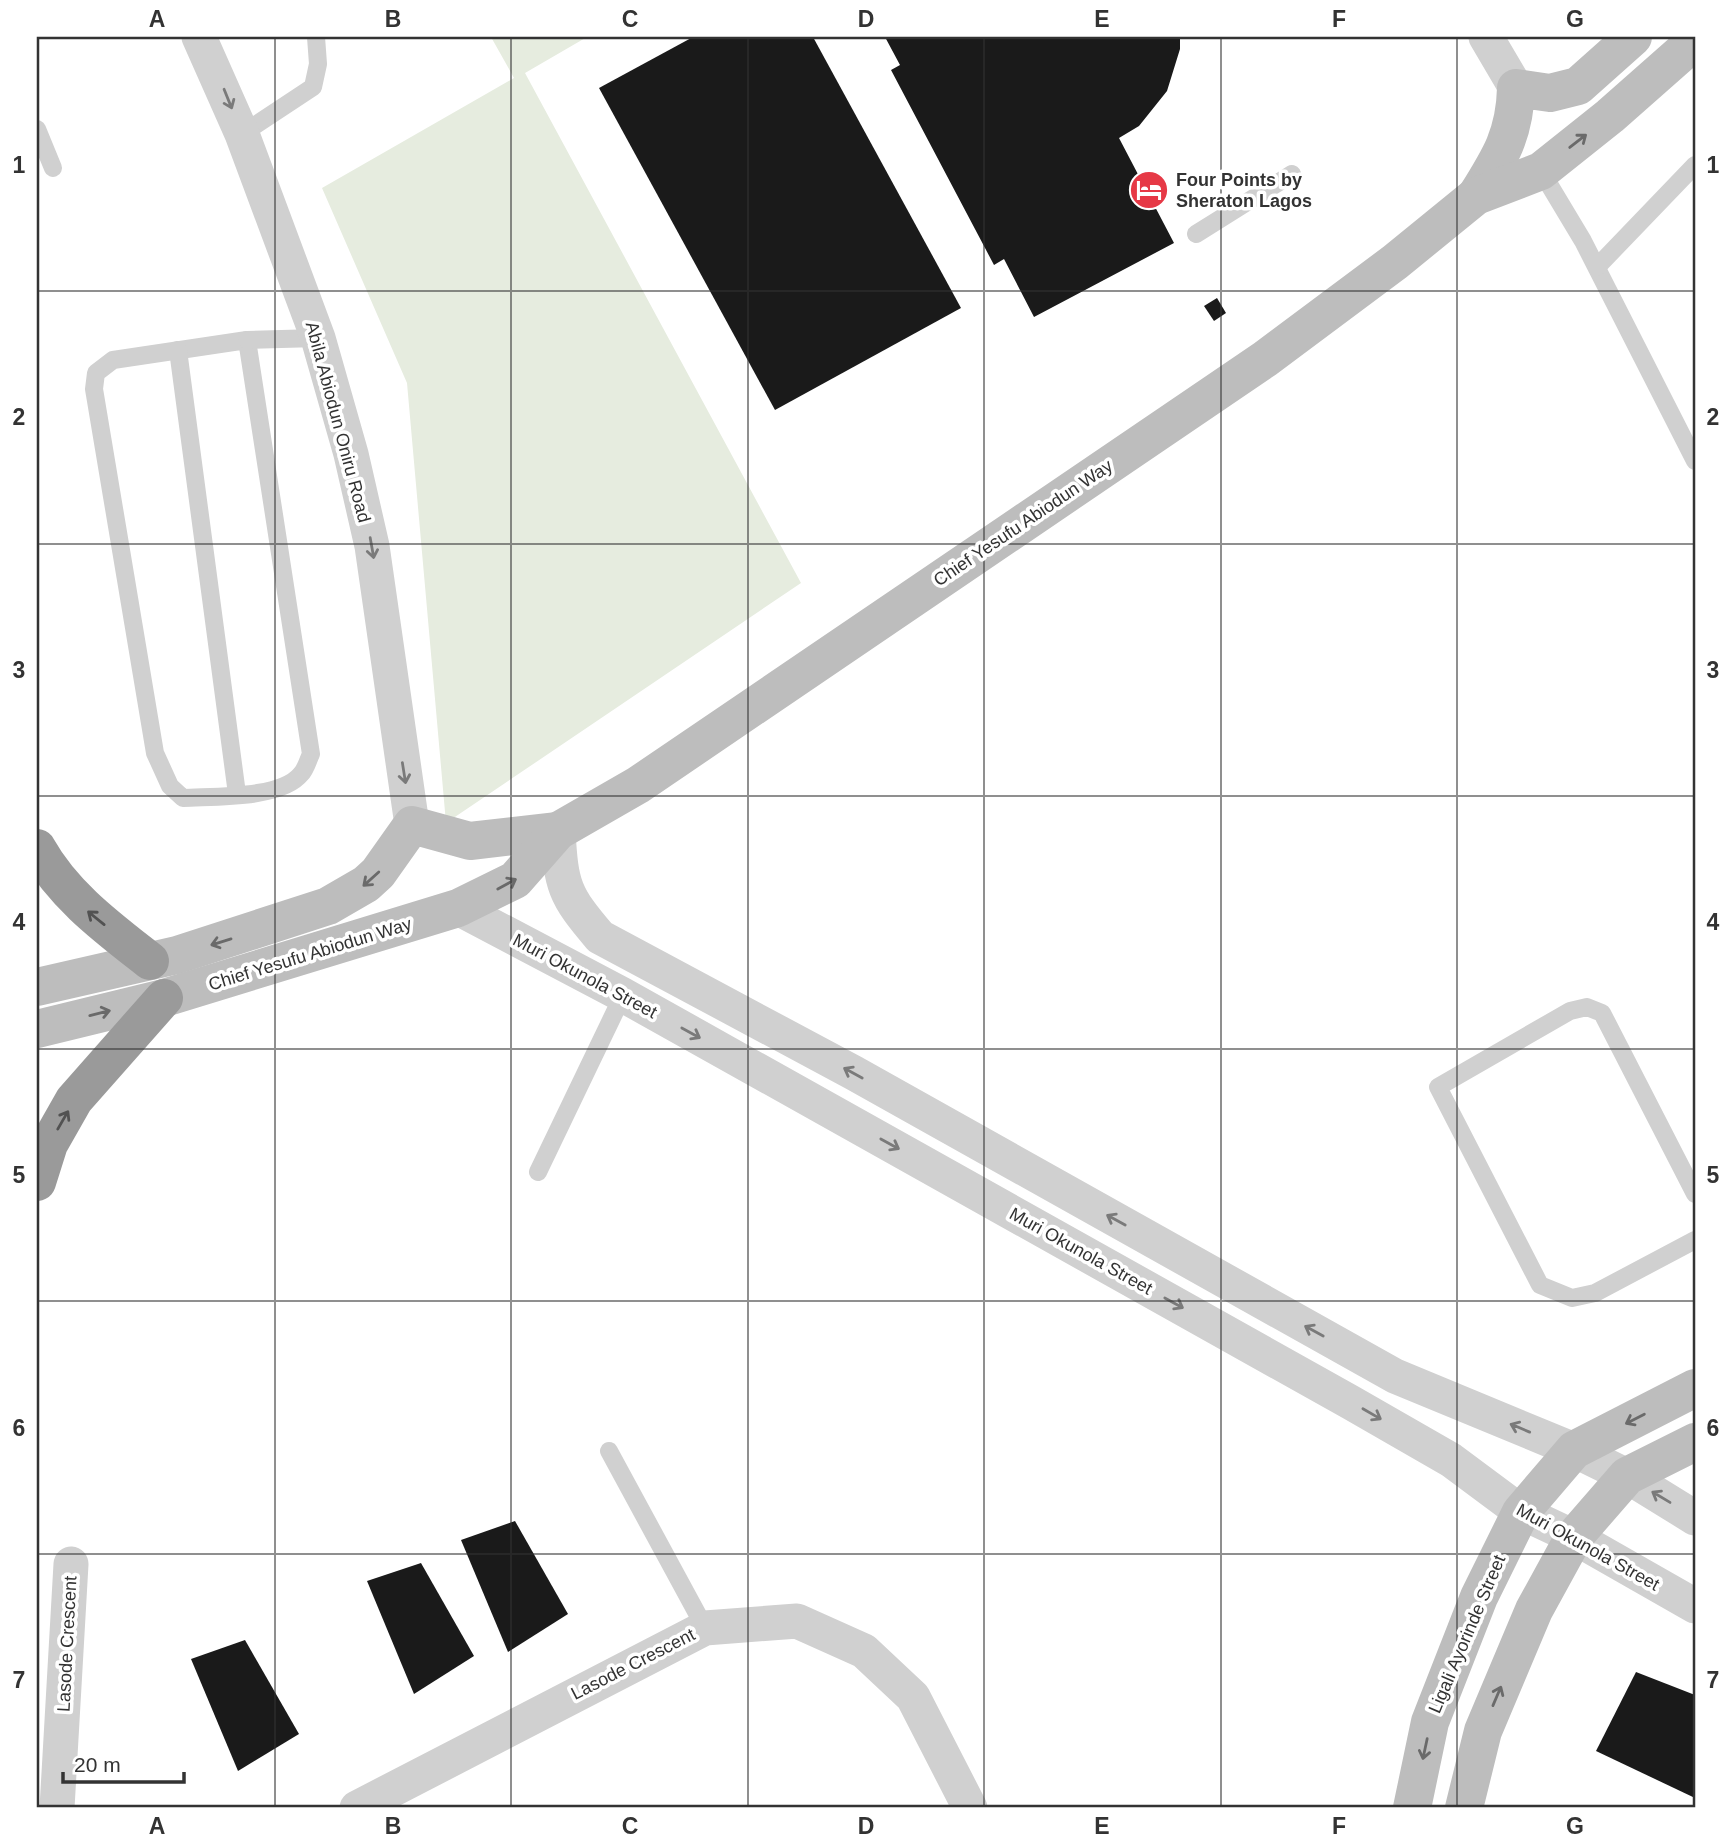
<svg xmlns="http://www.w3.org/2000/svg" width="1732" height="1845" viewBox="0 0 1732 1845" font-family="Arial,sans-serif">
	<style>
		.green { fill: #e6ecdf }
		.building { fill: #1a1a1a }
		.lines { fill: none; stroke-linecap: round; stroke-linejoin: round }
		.lane { stroke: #d0d0d0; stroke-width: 18 }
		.street { stroke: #d0d0d0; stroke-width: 35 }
		.secondary { stroke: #bdbdbd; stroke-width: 38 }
		.highway { stroke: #9a9a9a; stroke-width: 38 }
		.oneway { stroke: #7a7a7a }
		.oneway2 { stroke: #6a6a6a }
		.oneway3 { stroke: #525252 }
		.grid { fill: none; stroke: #333; stroke-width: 2; stroke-opacity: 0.55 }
		.labels { text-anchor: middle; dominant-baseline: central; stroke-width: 7; stroke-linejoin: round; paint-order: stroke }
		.poi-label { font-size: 18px; font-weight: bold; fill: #333; stroke: #fff; text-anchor: start }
		.street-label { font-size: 18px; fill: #333; stroke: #fff }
		.neatline { fill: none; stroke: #333; stroke-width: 2.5 }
		.grid-label { font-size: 23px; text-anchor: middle; font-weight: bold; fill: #333 }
	</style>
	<rect width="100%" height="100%" fill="#fff"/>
	<polygon class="green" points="491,37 587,37 525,73 801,583 446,823 407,383 322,188 514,78"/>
	<g class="building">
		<polygon points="693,37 813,37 961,308 775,410 599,88"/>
		<polygon points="885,37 1180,37 1180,49 1167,91 1139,126 1119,138 1174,243 1034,317 1004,259 994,265 891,70 900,65"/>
		<polygon points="1217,298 1226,313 1214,321 1204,306"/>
		<polygon points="515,1521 568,1614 508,1652 461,1540"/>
		<polygon points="421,1563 474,1656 414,1694 367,1581"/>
		<polygon points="245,1640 299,1734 238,1771 191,1659"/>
		<polygon points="1636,1672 1695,1695 1695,1798 1596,1751"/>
	</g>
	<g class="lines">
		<g class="lane">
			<polyline points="37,129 53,168"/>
			<polyline points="242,134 313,87 318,64 316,37"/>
			<polyline points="1541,171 1583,241 1695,461"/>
			<polyline points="1196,234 1292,174"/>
			<polyline points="1597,267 1695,165"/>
			<path d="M 247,340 L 311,754 C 308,760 306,769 301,774 C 281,799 214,796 183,798 L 170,786 L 155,753 L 94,389 L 96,373 L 113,360 Z"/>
			<polyline points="247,340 318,338"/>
			<polyline points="178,350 237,794"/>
			<polyline points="538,1172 623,995"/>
			<polyline points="1695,1194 1602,1013 1587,1007 1570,1011 1438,1087 1540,1285 1572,1298 1595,1293 1695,1240"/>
			<polyline points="609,1451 705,1628"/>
		</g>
		<g class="street">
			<polyline points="199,37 242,134 318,338 351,454 372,546 412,825"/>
			<polyline points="1486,37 1516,88"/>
			<path d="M 558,831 C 561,886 564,895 600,937 L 854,1073 L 1395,1376 L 1574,1450 L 1627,1476 L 1695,1518"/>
			<polyline points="458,908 623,995 1350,1402 1451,1460 1521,1512 1574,1537 1695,1606"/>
			<polyline points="57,1808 71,1564"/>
			<polyline points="357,1808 705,1628 797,1621 864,1651 913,1697 970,1808"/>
		</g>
		<g class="secondary">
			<path d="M 1476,196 C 1500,158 1515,134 1516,88 L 1550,93 L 1578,86 L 1633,37"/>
			<polyline points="37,987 177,955 328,906 366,884 378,873 412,825 470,841 558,831"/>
			<polyline points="37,1029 164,998 458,908 515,880 558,831 638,785 1265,359 1395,262 1476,196 1541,171 1610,116 1695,41"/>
			<polyline points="1412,1808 1430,1722 1479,1597 1521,1512 1574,1450 1695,1388"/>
			<polyline points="1464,1808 1483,1731 1534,1610 1574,1537 1627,1476 1695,1442"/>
		</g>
		<g class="highway">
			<path d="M 37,848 C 64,896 108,928 150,961"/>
			<polyline points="37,1182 49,1144 74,1100 164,998"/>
		</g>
	</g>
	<defs><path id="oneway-shaft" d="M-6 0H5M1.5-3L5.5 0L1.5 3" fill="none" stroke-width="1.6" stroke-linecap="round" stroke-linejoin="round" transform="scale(1.75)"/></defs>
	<g class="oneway">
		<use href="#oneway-shaft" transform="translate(228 99) rotate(68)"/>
		<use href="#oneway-shaft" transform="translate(372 548) rotate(80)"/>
		<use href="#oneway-shaft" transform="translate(404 773) rotate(81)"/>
		<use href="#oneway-shaft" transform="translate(691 1033) rotate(29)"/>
		<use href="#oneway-shaft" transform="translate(853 1073) rotate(-151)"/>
		<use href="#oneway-shaft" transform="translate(890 1144) rotate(29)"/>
		<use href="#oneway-shaft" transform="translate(1116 1220) rotate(-151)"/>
		<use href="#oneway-shaft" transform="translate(1174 1303) rotate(29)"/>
		<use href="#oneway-shaft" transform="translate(1314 1331) rotate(-151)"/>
		<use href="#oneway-shaft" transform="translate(1372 1414) rotate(30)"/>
		<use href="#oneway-shaft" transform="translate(1520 1428) rotate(-157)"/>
		<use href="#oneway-shaft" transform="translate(1661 1497) rotate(-149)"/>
	</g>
	<g class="oneway2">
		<use href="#oneway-shaft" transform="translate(1578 141) rotate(-38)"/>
		<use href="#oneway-shaft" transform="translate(371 879) rotate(138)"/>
		<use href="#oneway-shaft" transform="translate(507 884) rotate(-29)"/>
		<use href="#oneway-shaft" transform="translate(221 942) rotate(163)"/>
		<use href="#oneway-shaft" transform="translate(100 1013) rotate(-14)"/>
		<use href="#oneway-shaft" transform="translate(1635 1419) rotate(153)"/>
		<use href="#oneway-shaft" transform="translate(1497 1696) rotate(-67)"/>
		<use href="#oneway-shaft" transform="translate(1425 1749) rotate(102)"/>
	</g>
	<g class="oneway3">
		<use href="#oneway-shaft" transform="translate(96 918) rotate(-141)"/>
		<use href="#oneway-shaft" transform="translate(63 1120) rotate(-60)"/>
	</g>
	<path class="grid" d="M 275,37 L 275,1808M 511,37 L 511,1808M 748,37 L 748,1808M 984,37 L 984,1808M 1221,37 L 1221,1808M 1457,37 L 1457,1808M 37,291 L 1695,291M 37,544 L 1695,544M 37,796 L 1695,796M 37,1049 L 1695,1049M 37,1301 L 1695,1301M 37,1554 L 1695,1554"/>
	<defs>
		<g id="hotel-disc" transform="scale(2.0125)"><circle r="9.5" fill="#e63946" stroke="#fff"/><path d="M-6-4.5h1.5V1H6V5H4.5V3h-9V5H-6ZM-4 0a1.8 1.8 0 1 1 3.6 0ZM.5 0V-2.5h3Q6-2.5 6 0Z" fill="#fff"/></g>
	</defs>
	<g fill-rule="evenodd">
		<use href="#hotel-disc" x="1149" y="190"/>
	</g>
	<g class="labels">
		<g class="poi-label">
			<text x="1176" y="180">Four Points by<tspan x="1176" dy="21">Sheraton Lagos</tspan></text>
		</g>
		<g class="street-label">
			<text transform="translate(338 422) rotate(75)">Abila Abiodun Oniru Road</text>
			<text transform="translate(1023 523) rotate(-34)">Chief Yesufu Abiodun Way</text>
			<text transform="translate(310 954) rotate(-17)">Chief Yesufu Abiodun Way</text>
			<text transform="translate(585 976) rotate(28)">Muri Okunola Street</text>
			<text transform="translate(1081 1251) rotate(29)">Muri Okunola Street</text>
			<text transform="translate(1588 1547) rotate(29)">Muri Okunola Street</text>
			<text transform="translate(1467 1634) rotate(-67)">Ligali Ayorinde Street</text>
			<text transform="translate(67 1644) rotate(-87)">Lasode Crescent</text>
			<text transform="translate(633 1664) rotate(-27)">Lasode Crescent</text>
		</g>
	</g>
	<rect width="1732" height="1845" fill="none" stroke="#ffffff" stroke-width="77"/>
	<path d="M63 1772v10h121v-10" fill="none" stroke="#333333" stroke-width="3.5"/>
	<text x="74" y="1772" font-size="21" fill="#333333" stroke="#ffffff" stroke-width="5" paint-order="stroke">20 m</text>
	<rect x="38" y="38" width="1656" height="1768" class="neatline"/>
	<g class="grid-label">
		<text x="157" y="27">A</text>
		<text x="393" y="27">B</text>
		<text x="630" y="27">C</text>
		<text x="866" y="27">D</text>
		<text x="1102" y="27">E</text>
		<text x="1339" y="27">F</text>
		<text x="1575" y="27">G</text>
		<text x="19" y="173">1</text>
		<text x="1713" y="173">1</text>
		<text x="19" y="425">2</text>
		<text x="1713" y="425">2</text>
		<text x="19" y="678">3</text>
		<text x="1713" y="678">3</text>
		<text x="19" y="930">4</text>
		<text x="1713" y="930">4</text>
		<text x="19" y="1183">5</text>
		<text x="1713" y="1183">5</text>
		<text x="19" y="1436">6</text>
		<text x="1713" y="1436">6</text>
		<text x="19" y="1688">7</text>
		<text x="1713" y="1688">7</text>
		<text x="157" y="1834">A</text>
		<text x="393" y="1834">B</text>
		<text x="630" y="1834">C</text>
		<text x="866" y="1834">D</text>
		<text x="1102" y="1834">E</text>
		<text x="1339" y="1834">F</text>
		<text x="1575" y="1834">G</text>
	</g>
</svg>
